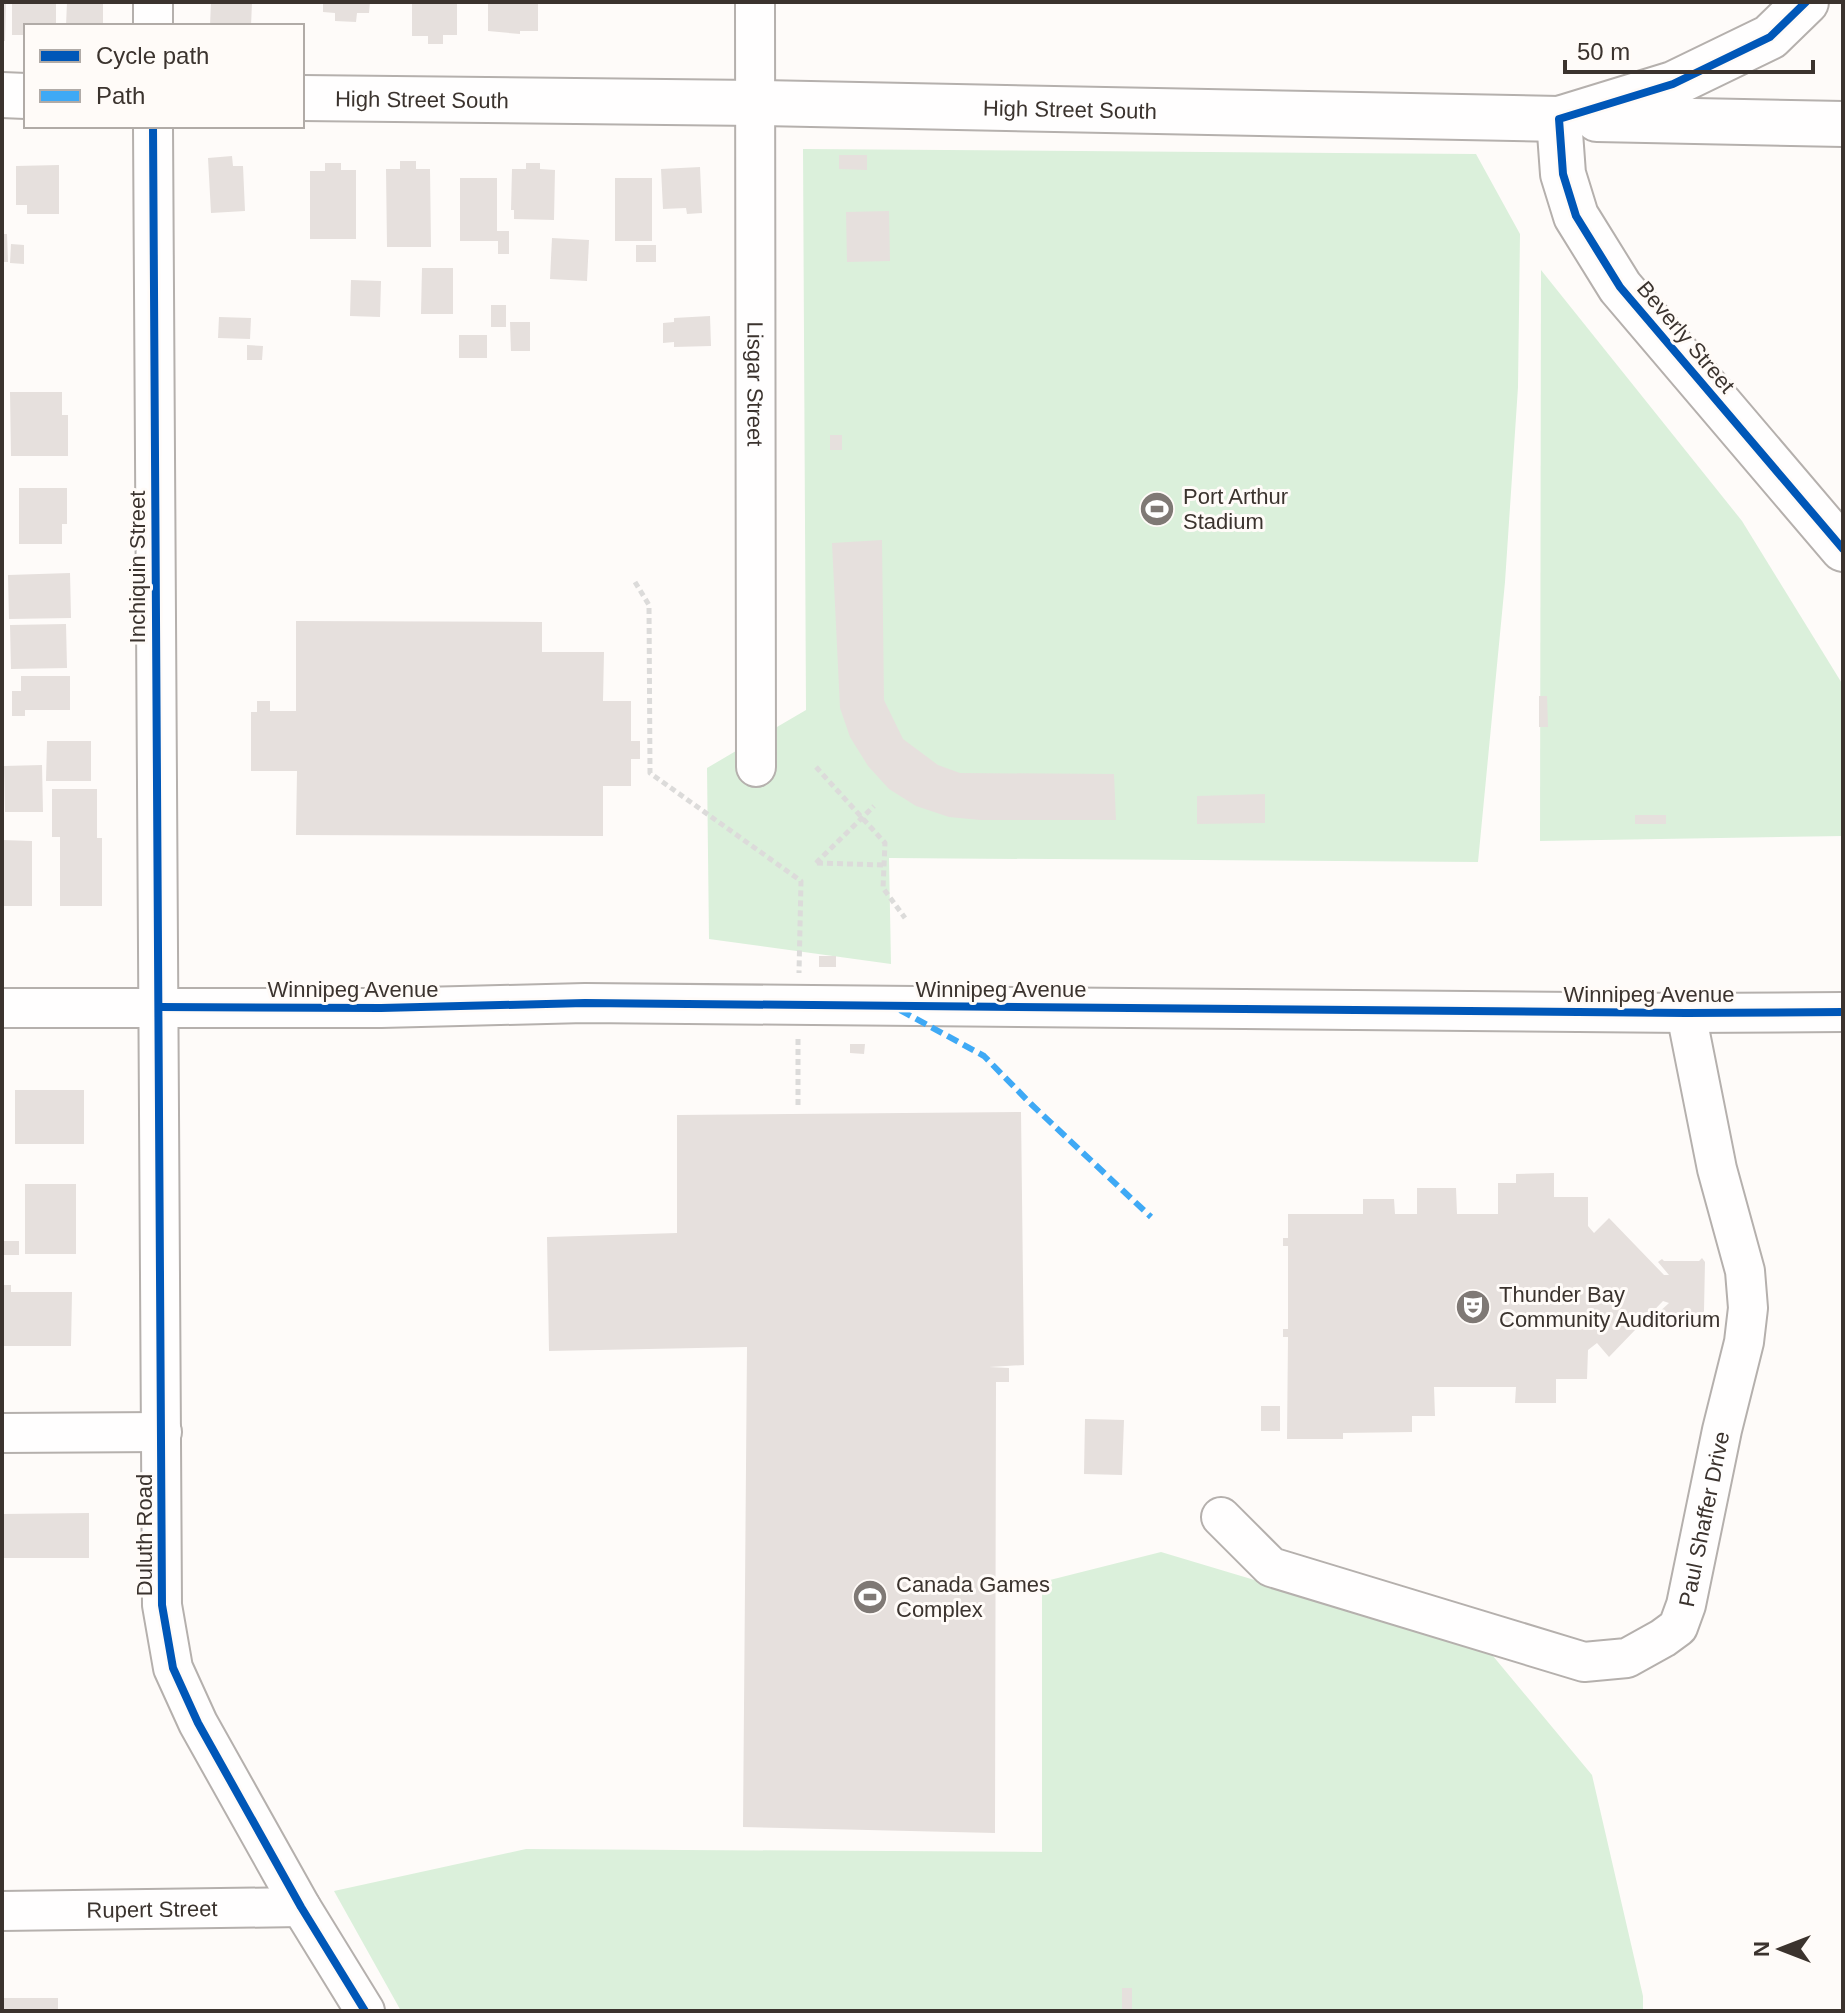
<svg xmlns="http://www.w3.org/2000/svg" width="1845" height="2013" viewBox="0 0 1845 2013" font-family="Helvetica,sans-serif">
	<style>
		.green { fill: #dbf0db }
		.building { fill: #e6e0dd }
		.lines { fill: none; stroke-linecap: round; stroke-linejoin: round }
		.street-casing { stroke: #b5b0ad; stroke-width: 42 }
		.secondary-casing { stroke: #b5b0ad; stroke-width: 48 }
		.path { stroke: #dcdbda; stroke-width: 5; stroke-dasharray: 6 4; stroke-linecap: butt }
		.street { stroke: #fffefe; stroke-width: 38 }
		.secondary { stroke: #fffefe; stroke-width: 44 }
		.quiet { stroke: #3fa9f5; stroke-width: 6; stroke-dasharray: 12 6; stroke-linecap: butt }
		.cycleway-casing { stroke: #fffbf8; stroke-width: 13 }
		.cycleway { stroke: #0057b8; stroke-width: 8 }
		.labels { text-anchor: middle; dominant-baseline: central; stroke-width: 6; stroke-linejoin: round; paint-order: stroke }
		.street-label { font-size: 22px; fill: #3b332e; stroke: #fffbf8 }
		.poi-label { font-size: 22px; fill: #3b332e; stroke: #fffbf8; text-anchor: start }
	</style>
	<rect width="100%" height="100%" fill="#fefbf9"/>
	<g class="green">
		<polygon points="803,149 1476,154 1520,234 1518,387 1505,582 1478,862 889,858 891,964 709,939 707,768 806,710"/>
		<polygon points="1541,270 1742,521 1843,685 1843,836 1540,841"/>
		<polygon points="1161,1552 1488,1650 1592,1775 1643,1996 1643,2011 401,2011 334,1891 526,1849 1042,1852 1042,1582"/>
	</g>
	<g class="building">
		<polygon points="2,2 6,2 5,41 2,41"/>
		<polygon points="12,2 56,2 56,26 26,26 26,35 12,35"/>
		<polygon points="67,2 103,2 103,26 66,26"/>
		<polygon points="211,2 252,2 251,26 210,26"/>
		<polygon points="323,2 370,2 369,13 357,13 356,22 335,21 335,13 323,12"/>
		<polygon points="412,2 457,2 457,35 443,35 443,44 428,44 428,36 412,36"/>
		<polygon points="488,2 538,2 538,31 520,31 520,34 488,31"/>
		<polygon points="839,155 867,155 867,170 839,169"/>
		<polygon points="232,156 233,166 243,166 245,211 211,213 208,158"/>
		<polygon points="400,161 416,161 416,169 430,169 431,247 387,247 386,169 400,169"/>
		<polygon points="325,163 341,163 341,170 356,170 356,239 310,239 310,171 325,171"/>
		<polygon points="526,163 540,163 540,169 555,170 554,220 514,219 514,210 511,210 512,169 526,169"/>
		<polygon points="59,165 59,214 27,214 27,205 16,205 16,166"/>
		<polygon points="700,167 702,213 687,214 686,208 663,209 661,169"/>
		<polygon points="460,178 497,178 497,231 509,231 509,254 498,254 498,241 460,241"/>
		<rect x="615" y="178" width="37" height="63"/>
		<polygon points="889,211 890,261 847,262 846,212"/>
		<polygon points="2,234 7,234 8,262 2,262"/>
		<polygon points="552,238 589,240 587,281 550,279"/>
		<polygon points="11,244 24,245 24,264 10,263"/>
		<rect x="636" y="245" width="20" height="17"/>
		<polygon points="422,268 453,268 453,314 421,314"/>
		<polygon points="351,280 381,281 380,317 350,316"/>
		<rect x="491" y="305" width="15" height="22"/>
		<polygon points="710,316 711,346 674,347 674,342 663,343 663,323 674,322 674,318"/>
		<polygon points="219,317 251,318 250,339 218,338"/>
		<polygon points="510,322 530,322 530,351 511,351"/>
		<rect x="459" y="335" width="28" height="23"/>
		<polygon points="247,345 263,346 262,360 247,360"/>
		<polygon points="10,392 62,392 62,415 68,415 68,456 11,456"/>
		<rect x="830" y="435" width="12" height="15"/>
		<polygon points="19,488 67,488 67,524 62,524 62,544 19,544"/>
		<polygon points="882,540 884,700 903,739 938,765 960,773 1114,774 1116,820 980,820 949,817 916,806 889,789 868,766 850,737 840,708 832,543"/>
		<polygon points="70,573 71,618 9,619 8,575"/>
		<polygon points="296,621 542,622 542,652 604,652 603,701 631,701 631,741 640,741 640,759 631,759 631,786 603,786 603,836 296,835 297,771 251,771 251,712 257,712 257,701 270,701 270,711 296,711"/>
		<polygon points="66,624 67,668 11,669 10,625"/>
		<polygon points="21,676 70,676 70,710 25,710 25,716 12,716 12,691 21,691"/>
		<polygon points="1539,696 1547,696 1548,727 1539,727"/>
		<polygon points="47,741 91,741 91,781 46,781"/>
		<polygon points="42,765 43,812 5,812 4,766"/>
		<polygon points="52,789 97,789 97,838 102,838 102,906 60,906 60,837 52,837"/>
		<polygon points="1265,794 1265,823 1197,824 1197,796"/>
		<rect x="1635" y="815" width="31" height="9"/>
		<polygon points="2,840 32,841 32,906 2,906"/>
		<rect x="819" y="956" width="17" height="11"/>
		<polygon points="850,1044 865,1044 864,1054 850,1053"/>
		<rect x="15" y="1090" width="69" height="54"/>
		<polygon points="1021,1112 1024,1365 989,1367 1009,1368 1009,1382 996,1382 995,1833 743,1827 747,1347 549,1351 547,1237 677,1233 677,1115"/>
		<polygon points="1554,1173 1554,1197 1588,1197 1588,1226 1594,1233 1609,1218 1664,1275 1669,1275 1658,1262 1662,1259 1664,1261 1699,1261 1702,1258 1705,1262 1704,1311 1701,1317 1663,1315 1661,1318 1657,1314 1669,1303 1663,1301 1609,1357 1597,1343 1588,1350 1587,1379 1556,1379 1556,1403 1515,1403 1516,1387 1434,1387 1435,1416 1412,1416 1412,1432 1343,1433 1343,1439 1287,1439 1288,1337 1283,1337 1283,1329 1288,1329 1288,1246 1283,1246 1283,1238 1288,1238 1288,1214 1363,1214 1363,1199 1394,1199 1395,1214 1417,1214 1417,1188 1456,1188 1457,1214 1498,1214 1498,1183 1516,1183 1516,1174"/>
		<rect x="25" y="1184" width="51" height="70"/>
		<rect x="2" y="1241" width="17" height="14"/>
		<polygon points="2,1285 11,1285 11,1292 72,1292 71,1346 2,1346"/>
		<rect x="1261" y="1406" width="19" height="25"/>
		<polygon points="1085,1419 1124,1420 1122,1475 1084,1474"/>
		<polygon points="89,1513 89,1558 2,1558 2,1514"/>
		<rect x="1122" y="1988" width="10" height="23"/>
		<rect x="2" y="1998" width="56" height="13"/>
	</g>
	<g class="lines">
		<g class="street-casing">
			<g id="street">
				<polyline points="153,2 153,26"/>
				<path id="s1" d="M 755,2 L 756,767"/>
				<polyline points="153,126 162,1605 173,1668 198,1723 301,1907 365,2011"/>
				<polyline points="2,1008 381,1008 585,1003 1686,1013 1843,1012"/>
				<polyline points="2,1433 162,1432"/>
				<path id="s2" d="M 1221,1517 L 1271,1567 L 1584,1662 L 1627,1658 L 1663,1638 L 1678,1627 L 1686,1605 L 1722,1430 L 1744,1342 L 1748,1308 L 1745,1271 L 1717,1169 L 1686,1013"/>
				<path id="s3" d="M 2,1911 L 301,1907"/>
			</g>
		</g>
		<g class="secondary-casing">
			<g id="secondary">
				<polyline points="2,95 26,96"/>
				<path id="s4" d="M 302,98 L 756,103 L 1559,119 L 1673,84 L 1770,37 L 1806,2"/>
				<polyline points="1559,119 1563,174 1576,216 1620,287 1843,549"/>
				<polyline points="1597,119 1843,124"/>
			</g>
		</g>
		<g class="path">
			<polyline points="635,582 649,605 650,773 801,881 799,973"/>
			<polyline points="816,767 885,843 883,888 905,918"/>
			<polyline points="816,863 874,806"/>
			<polyline points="817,863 884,865"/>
			<polyline points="798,1039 798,1106"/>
		</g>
		<use href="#street" class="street"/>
		<use href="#secondary" class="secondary"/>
		<polyline class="quiet" points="900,1010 984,1056 1031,1104 1151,1217"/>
		<g class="cycleway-casing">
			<g id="cycleway">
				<polyline points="1806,2 1770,37 1673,84 1559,119 1563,174 1576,216 1620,287 1843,549"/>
				<polyline points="153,126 162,1605 173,1668 198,1723 301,1907 365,2011"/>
				<polyline points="159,1007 381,1008 585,1003 1686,1013 1843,1012"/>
			</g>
		</g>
		<use href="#cycleway" class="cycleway"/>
	</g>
	<defs>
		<g id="stadium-disc" transform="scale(1.8)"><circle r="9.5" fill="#7f7975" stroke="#fffbf8"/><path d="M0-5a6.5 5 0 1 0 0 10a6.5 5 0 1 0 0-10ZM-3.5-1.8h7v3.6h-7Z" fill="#fff"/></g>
		<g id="theatre-disc" transform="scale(1.8)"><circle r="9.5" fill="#7f7975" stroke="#fffbf8"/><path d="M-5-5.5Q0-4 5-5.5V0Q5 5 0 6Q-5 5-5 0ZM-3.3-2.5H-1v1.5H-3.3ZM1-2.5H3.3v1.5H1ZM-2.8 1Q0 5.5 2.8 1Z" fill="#fff"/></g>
	</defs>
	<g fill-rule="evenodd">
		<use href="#stadium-disc" x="1157" y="509"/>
		<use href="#theatre-disc" x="1473" y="1307"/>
		<use href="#stadium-disc" x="870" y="1597"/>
	</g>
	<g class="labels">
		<g class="street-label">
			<text stroke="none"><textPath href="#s4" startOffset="120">High Street South</textPath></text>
			<text stroke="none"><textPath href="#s4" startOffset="768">High Street South</textPath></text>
			<text transform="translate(1686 337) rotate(50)">Beverly Street</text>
			<text stroke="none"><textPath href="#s1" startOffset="382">Lisgar Street</textPath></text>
			<text transform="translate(137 567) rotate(-90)">Inchiquin Street</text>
			<text x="353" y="989">Winnipeg Avenue</text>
			<text x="1001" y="989">Winnipeg Avenue</text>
			<text x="1649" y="994">Winnipeg Avenue</text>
			<text stroke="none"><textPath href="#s2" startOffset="612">Paul Shaffer Drive</textPath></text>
			<text transform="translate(144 1535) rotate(-90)">Duluth Road</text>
			<text stroke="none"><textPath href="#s3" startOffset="150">Rupert Street</textPath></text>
		</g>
		<g class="poi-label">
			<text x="1183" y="496">Port Arthur<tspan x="1183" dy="25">Stadium</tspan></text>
			<text x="1499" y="1294">Thunder Bay<tspan x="1499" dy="25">Community Auditorium</tspan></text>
			<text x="896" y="1584">Canada Games<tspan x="896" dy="25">Complex</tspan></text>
		</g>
	</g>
	<rect width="1845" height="2013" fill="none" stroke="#3b332e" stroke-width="8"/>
	<rect x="24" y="24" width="280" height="104" fill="#fffbf8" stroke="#b1aba7" stroke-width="2"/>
	<rect x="40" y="50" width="40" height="12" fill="#0057b8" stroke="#b1aba7" stroke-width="2"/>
	<text x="96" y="64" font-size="24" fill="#3b332e">Cycle path</text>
	<rect x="40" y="90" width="40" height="12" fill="#3fa9f5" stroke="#b1aba7" stroke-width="2"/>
	<text x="96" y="104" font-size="24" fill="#3b332e">Path</text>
	<g transform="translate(1781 1949) rotate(270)" stroke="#fffbf8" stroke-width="6" paint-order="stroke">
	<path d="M0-6L14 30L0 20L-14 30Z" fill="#3b332e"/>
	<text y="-12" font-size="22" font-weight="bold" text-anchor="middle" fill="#3b332e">N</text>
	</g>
	<path d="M1565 60v12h248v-12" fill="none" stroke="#3b332e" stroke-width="4"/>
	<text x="1577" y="60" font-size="24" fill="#3b332e" stroke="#fffbf8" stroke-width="6" paint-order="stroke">50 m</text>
</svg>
